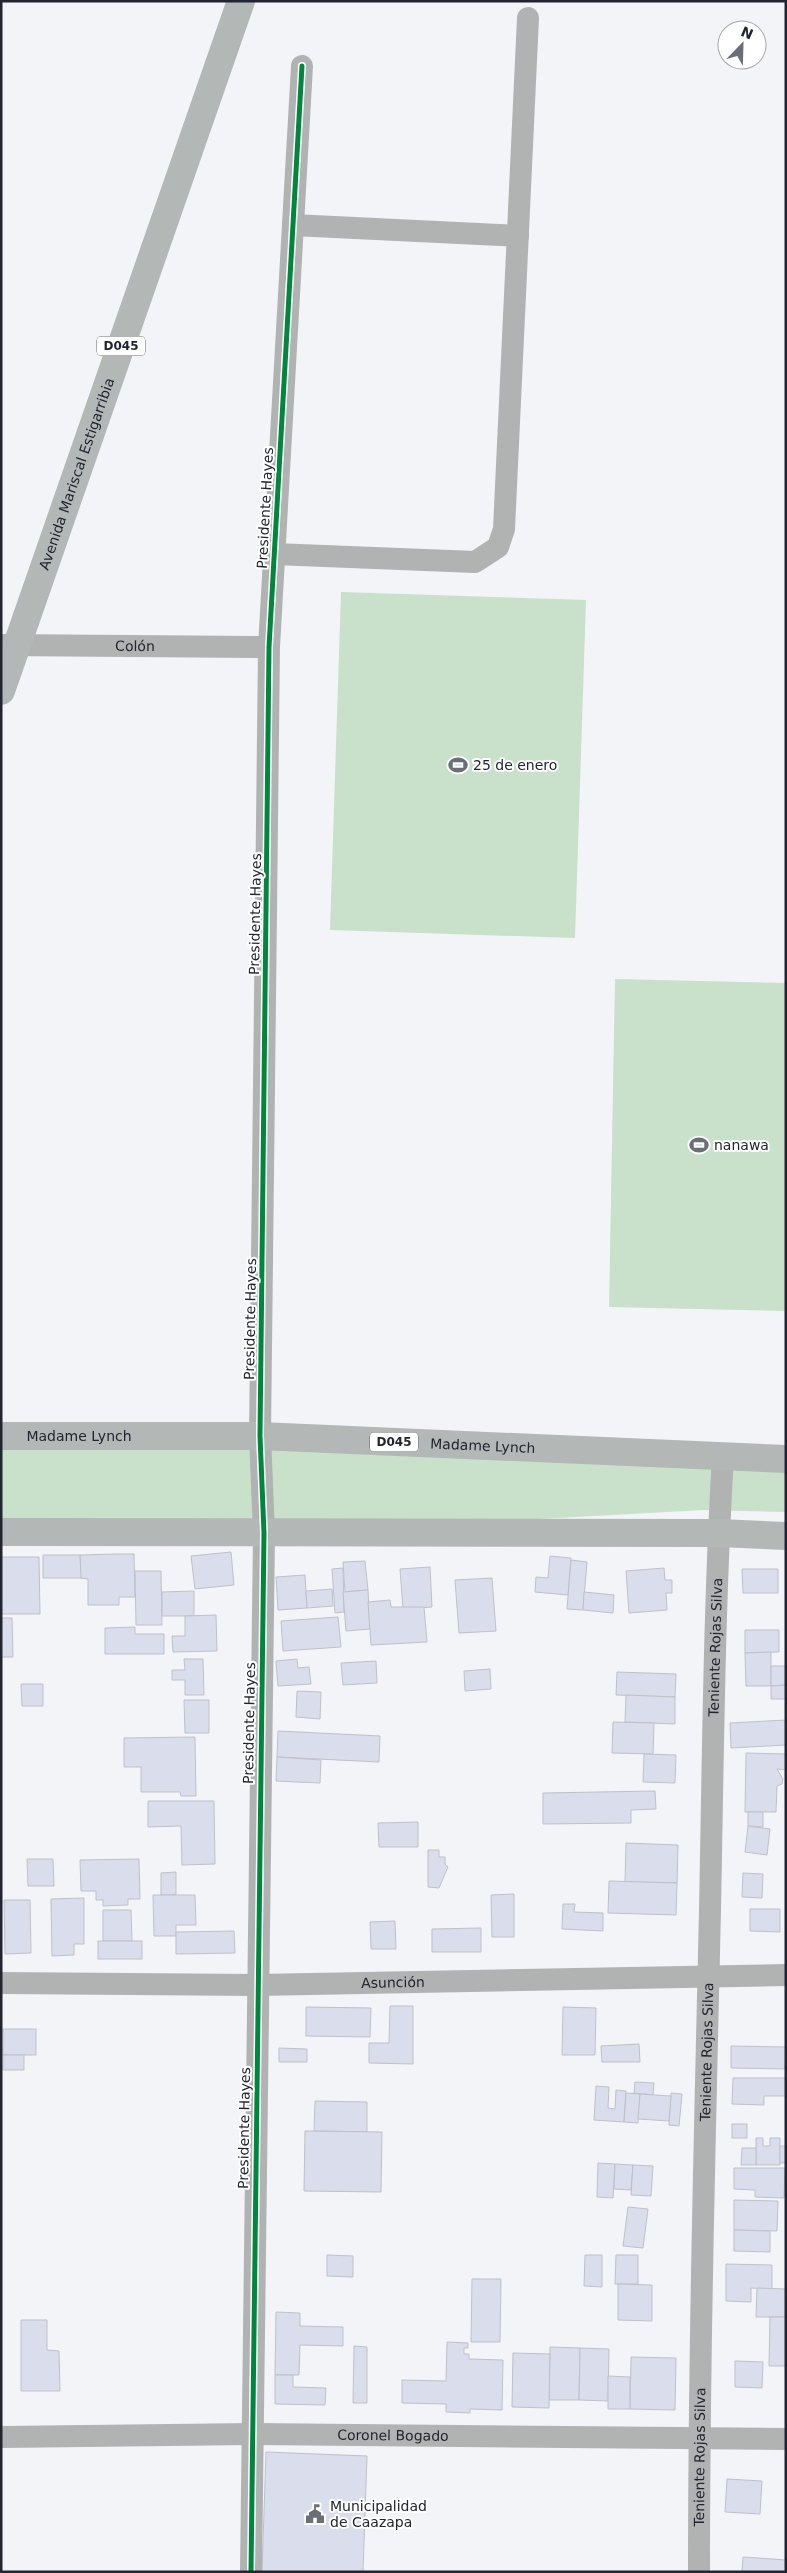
<svg xmlns="http://www.w3.org/2000/svg" width="787" height="2573" viewBox="0 0 787 2573" font-family="'DejaVu Sans',sans-serif">
	<style>
		.green { fill: #c9e0cb }
		.building { fill: #d9ddec; stroke: #bfc1c9 }
		.lines { fill: none; stroke-linecap: round; stroke-linejoin: round }
		.minor { stroke: #b1b3b2; stroke-width: 22 }
		.primary { stroke: #b3b7b6; stroke-width: 28 }
		.cycleway-casing { stroke: #fff; stroke-width: 8 }
		.cycleway { stroke: #00873e; stroke-width: 5 }
		.labels { text-anchor: middle; dominant-baseline: central; stroke-width: 4; stroke-linejoin: round; paint-order: stroke }
		.shield { fill: #fff; stroke: #64666f; stroke-width: 1 }
		.shield-label { font-size: 12px; font-weight: bold; fill: #222531 }
		.street-label { font-size: 14px; fill: #222531; stroke: #fff }
		.poi-label { font-size: 14px; fill: #222531; stroke: #fff; text-anchor: start }
	</style>
	<rect width="100%" height="100%" fill="#f3f4f8"/>
	<g class="green">
		<polygon points="341,592 586,600 575,938 330,930"/>
		<polygon points="615,979 786,983 786,1311 609,1307"/>
		<polygon points="247,1444 786,1472 786,1512 704,1510 248,1535 1,1538 1,1448"/>
	</g>
	<g class="building">
		<polygon points="231,1552 234,1585 195,1589 191,1556"/>
		<polygon points="116,1554 134,1554 135,1597 119,1597 119,1605 88,1605 88,1579 80,1578 80,1555"/>
		<polygon points="43,1555 80,1555 81,1578 43,1578"/>
		<polygon points="550,1556 571,1558 568,1595 535,1592 536,1577 548,1578"/>
		<polygon points="1,1557 39,1557 40,1614 1,1614"/>
		<polygon points="571,1560 587,1562 583,1610 567,1609"/>
		<polygon points="365,1561 368,1590 345,1592 343,1562"/>
		<polygon points="430,1567 432,1607 403,1609 400,1569"/>
		<polygon points="343,1568 344,1612 335,1613 332,1569"/>
		<polygon points="664,1568 665,1580 672,1580 672,1593 666,1593 667,1610 629,1613 626,1571"/>
		<polygon points="742,1569 778,1569 778,1593 743,1593"/>
		<polygon points="135,1571 161,1571 162,1625 136,1625"/>
		<polygon points="305,1575 307,1608 278,1610 276,1577"/>
		<polygon points="492,1578 496,1631 459,1633 455,1580"/>
		<polygon points="332,1589 333,1606 307,1608 306,1591"/>
		<polygon points="368,1590 370,1629 346,1631 343,1592"/>
		<polygon points="194,1591 194,1616 162,1616 162,1592"/>
		<polygon points="584,1592 614,1595 613,1613 583,1610"/>
		<polygon points="390,1600 391,1607 424,1607 427,1642 371,1645 368,1602"/>
		<polygon points="216,1615 217,1651 173,1652 172,1636 185,1636 185,1616"/>
		<polygon points="338,1617 341,1647 283,1651 281,1621"/>
		<polygon points="1,1618 12,1618 13,1657 1,1657"/>
		<polygon points="135,1627 135,1634 164,1634 164,1654 105,1654 105,1628"/>
		<polygon points="745,1630 779,1630 779,1652 745,1653"/>
		<polygon points="771,1652 771,1686 746,1686 745,1653"/>
		<polygon points="184,1659 203,1659 204,1695 185,1695 185,1680 172,1680 172,1670 185,1670"/>
		<polygon points="297,1659 298,1668 309,1667 311,1684 278,1686 276,1661"/>
		<polygon points="376,1661 377,1683 343,1685 341,1663"/>
		<polygon points="771,1666 786,1666 786,1685 771,1686"/>
		<polygon points="490,1669 491,1689 465,1691 464,1671"/>
		<polygon points="617,1672 676,1674 675,1697 616,1695"/>
		<polygon points="21,1684 43,1684 43,1706 22,1706"/>
		<polygon points="786,1685 786,1699 771,1699 771,1686"/>
		<polygon points="297,1691 321,1692 320,1719 296,1717"/>
		<polygon points="626,1695 675,1697 675,1724 625,1722"/>
		<polygon points="184,1700 209,1700 209,1733 185,1733"/>
		<polygon points="786,1720 786,1745 731,1748 730,1723"/>
		<polygon points="613,1722 654,1723 653,1754 612,1753"/>
		<polygon points="278,1731 380,1736 379,1762 277,1757"/>
		<polygon points="195,1737 196,1796 181,1796 180,1792 141,1792 141,1767 124,1767 124,1738"/>
		<polygon points="746,1753 786,1754 786,1770 777,1769 783,1779 782,1784 777,1786 776,1812 745,1812"/>
		<polygon points="644,1754 676,1755 675,1783 643,1782"/>
		<polygon points="277,1757 321,1760 320,1783 276,1781"/>
		<polygon points="655,1791 656,1809 631,1810 631,1823 543,1824 543,1793"/>
		<polygon points="148,1801 214,1801 215,1864 182,1865 181,1826 148,1827"/>
		<polygon points="748,1812 763,1812 763,1827 748,1826"/>
		<polygon points="418,1822 418,1847 379,1847 378,1823"/>
		<polygon points="748,1826 770,1829 767,1855 745,1852"/>
		<polygon points="626,1843 678,1845 677,1883 625,1882"/>
		<polygon points="428,1850 439,1850 439,1857 445,1857 445,1864 448,1867 439,1888 428,1887"/>
		<polygon points="27,1859 53,1859 54,1886 28,1886"/>
		<polygon points="139,1859 140,1899 128,1899 128,1905 103,1906 103,1900 96,1900 96,1891 81,1891 80,1860"/>
		<polygon points="176,1872 176,1895 161,1895 161,1873"/>
		<polygon points="743,1873 763,1874 762,1898 742,1897"/>
		<polygon points="609,1881 677,1883 676,1915 608,1913"/>
		<polygon points="514,1894 514,1937 492,1937 491,1895"/>
		<polygon points="153,1895 195,1895 196,1925 176,1925 176,1936 154,1936"/>
		<polygon points="84,1898 84,1944 74,1944 74,1955 52,1956 51,1899"/>
		<polygon points="4,1900 30,1900 31,1953 5,1954"/>
		<polygon points="563,1904 575,1904 574,1912 603,1913 603,1931 562,1929"/>
		<polygon points="750,1909 780,1909 780,1932 750,1931"/>
		<polygon points="103,1910 131,1910 132,1941 103,1941"/>
		<polygon points="395,1921 396,1949 371,1949 370,1922"/>
		<polygon points="481,1928 481,1952 432,1952 432,1929"/>
		<polygon points="234,1931 235,1953 176,1954 176,1932"/>
		<rect x="98" y="1941" width="44" height="18"/>
		<polygon points="390,2006 413,2006 413,2064 369,2063 369,2043 389,2043"/>
		<polygon points="306,2007 371,2008 370,2037 306,2036"/>
		<polygon points="563,2007 596,2008 595,2055 562,2055"/>
		<rect x="3" y="2029" width="33" height="26"/>
		<polygon points="639,2044 640,2062 602,2062 601,2046"/>
		<polygon points="731,2046 786,2047 785,2069 731,2068"/>
		<polygon points="279,2048 307,2049 307,2062 279,2062"/>
		<rect x="3" y="2055" width="21" height="15"/>
		<polygon points="733,2078 786,2078 786,2096 764,2096 764,2105 732,2104"/>
		<polygon points="635,2082 654,2083 653,2095 634,2093"/>
		<polygon points="596,2086 609,2087 608,2108 615,2109 616,2090 626,2091 624,2122 594,2120"/>
		<polygon points="626,2093 640,2094 638,2123 624,2122"/>
		<polygon points="671,2093 682,2094 679,2126 669,2125"/>
		<polygon points="640,2094 671,2096 669,2121 638,2119"/>
		<polygon points="315,2101 367,2102 367,2132 314,2131"/>
		<rect x="732" y="2124" width="15" height="14"/>
		<polygon points="305,2131 382,2132 381,2192 304,2191"/>
		<polygon points="756,2138 763,2138 763,2146 770,2146 770,2138 780,2138 780,2165 756,2165"/>
		<rect x="780" y="2146" width="6" height="17"/>
		<polygon points="742,2148 756,2148 756,2165 741,2165"/>
		<polygon points="598,2163 615,2164 613,2198 597,2197"/>
		<polygon points="615,2164 633,2165 631,2190 614,2189"/>
		<polygon points="633,2165 653,2166 651,2196 631,2195"/>
		<polygon points="734,2168 785,2168 784,2198 755,2197 755,2190 734,2189"/>
		<polygon points="734,2200 778,2201 777,2231 734,2230"/>
		<polygon points="628,2207 648,2209 643,2248 623,2246"/>
		<polygon points="734,2230 770,2231 770,2252 734,2251"/>
		<polygon points="327,2255 353,2256 353,2277 327,2276"/>
		<polygon points="585,2255 602,2255 602,2287 584,2286"/>
		<polygon points="616,2255 638,2255 638,2284 615,2284"/>
		<polygon points="726,2264 772,2265 772,2289 751,2288 751,2302 726,2301"/>
		<polygon points="472,2279 501,2279 500,2342 471,2342"/>
		<polygon points="618,2284 652,2285 652,2321 618,2320"/>
		<polygon points="757,2288 786,2289 786,2317 756,2317"/>
		<polygon points="276,2312 300,2313 300,2326 343,2327 343,2346 300,2345 299,2375 275,2375"/>
		<polygon points="770,2317 786,2317 786,2366 769,2366"/>
		<polygon points="21,2320 47,2320 47,2350 59,2351 60,2391 21,2391"/>
		<polygon points="447,2342 468,2343 468,2348 464,2348 464,2354 469,2354 469,2359 503,2360 502,2410 470,2409 470,2413 446,2412 446,2404 402,2403 402,2380 446,2381"/>
		<polygon points="354,2346 367,2347 367,2403 353,2403"/>
		<polygon points="550,2347 580,2348 579,2400 549,2400"/>
		<polygon points="580,2348 609,2349 608,2401 579,2400"/>
		<polygon points="513,2353 550,2354 549,2408 512,2407"/>
		<polygon points="631,2357 676,2358 675,2410 630,2409"/>
		<polygon points="735,2361 763,2362 762,2388 735,2387"/>
		<polygon points="275,2375 293,2375 293,2387 326,2388 325,2405 275,2404"/>
		<polygon points="608,2376 630,2377 630,2409 608,2409"/>
		<polygon points="266,2452 367,2456 363,2572 262,2572"/>
		<polygon points="727,2479 762,2481 760,2514 725,2512"/>
		<polygon points="743,2557 786,2560 786,2572 742,2572"/>
	</g>
	<g class="lines">
		<g class="minor">
			<polyline points="293,225 518,236"/>
			<polyline points="274,554 475,562 498,547 504,529 528,18"/>
			<path id="s1" d="M 1,645 L 269,647"/>
			<path id="s2" d="M 1,1983 L 257,1985 L 786,1975"/>
			<path id="s3" d="M 1,2437 L 253,2434 L 786,2439"/>
			<polyline points="251,2572 264,1533 260,1436 269,647 302,66"/>
			<path id="s4" d="M 699,2572 C 699,2351 705,2130 710,1910 C 713,1759 714,1607 723,1456"/>
		</g>
		<g class="primary">
			<path id="s5" d="M 1,691 L 241,1"/>
			<path id="s6" d="M 1,1436 L 260,1436 L 786,1459"/>
			<polyline points="1,1532 719,1533 786,1536"/>
		</g>
		<g class="cycleway-casing">
			<polyline id="cycleway" points="251,2572 264,1533 260,1436 269,647 302,66"/>
		</g>
		<use href="#cycleway" class="cycleway"/>
	</g>
	<defs>
		<g id="stadium-bare" transform="scale(1.5)"><path d="M0-5a6.5 5 0 1 0 0 10a6.5 5 0 1 0 0-10ZM-3.5-1.8h7v3.6h-7Z" fill="#6b6d77" stroke="#fff" stroke-width="2.5" paint-order="stroke"/></g>
		<g id="civic-bare" transform="scale(1.5)"><path d="M-.6-6.5H3V-4.5H.6V-3L4-1V1h2V6H-6V1h2V-1L-.6-3ZM-1.2 2.5V6h2.4V2.5Z" fill="#6b6d77" stroke="#fff" stroke-width="2.5" paint-order="stroke"/></g>
	</defs>
	<g fill-rule="evenodd">
		<use href="#stadium-bare" x="458" y="765"/>
		<use href="#stadium-bare" x="699" y="1145"/>
		<use href="#civic-bare" x="315" y="2514"/>
	</g>
	<g class="labels">
		<g class="shield">
			<rect x="97" y="336.5" width="48" height="19" rx="4"/>
			<rect x="370" y="1432.5" width="48" height="19" rx="4"/>
		</g>
		<g class="shield-label">
			<text x="121" y="346">D045</text>
			<text x="394" y="1442">D045</text>
		</g>
		<g class="street-label">
			<text stroke="none"><textPath href="#s5" startOffset="230">Avenida Mariscal Estigarribia</textPath></text>
			<text transform="translate(265 508) rotate(-87)">Presidente Hayes</text>
			<text stroke="none"><textPath href="#s1" startOffset="134">Colón</textPath></text>
			<text transform="translate(255 914) rotate(-89)">Presidente Hayes</text>
			<text transform="translate(250 1319) rotate(-89)">Presidente Hayes</text>
			<text stroke="none"><textPath href="#s6" startOffset="78">Madame Lynch</textPath></text>
			<text stroke="none"><textPath href="#s6" startOffset="482">Madame Lynch</textPath></text>
			<text stroke="none"><textPath href="#s4" startOffset="925">Teniente Rojas Silva</textPath></text>
			<text transform="translate(249 1723) rotate(-89)">Presidente Hayes</text>
			<text stroke="none"><textPath href="#s2" startOffset="392">Asunción</textPath></text>
			<text stroke="none"><textPath href="#s4" startOffset="520">Teniente Rojas Silva</textPath></text>
			<text transform="translate(244 2128) rotate(-89)">Presidente Hayes</text>
			<text stroke="none"><textPath href="#s3" startOffset="392">Coronel Bogado</textPath></text>
			<text stroke="none"><textPath href="#s4" startOffset="115">Teniente Rojas Silva</textPath></text>
		</g>
		<g class="poi-label">
			<text x="473" y="765">25 de enero</text>
			<text x="714" y="1145">nanawa</text>
			<text x="330" y="2506">Municipalidad<tspan x="330" dy="16">de Caazapa</tspan></text>
		</g>
	</g>
	<rect width="787" height="2573" fill="none" stroke="#222531" stroke-width="5"/>
	<g transform="translate(742 45) rotate(23)"><circle r="24" fill="#ffffff" stroke="#a7a8ad"/>
	<path d="M0-4L9 19L0 12L-9 19Z" fill="#6b6d77"/>
	<text y="-8" font-size="14" font-weight="bold" text-anchor="middle" fill="#222531">N</text>
	</g>
</svg>
